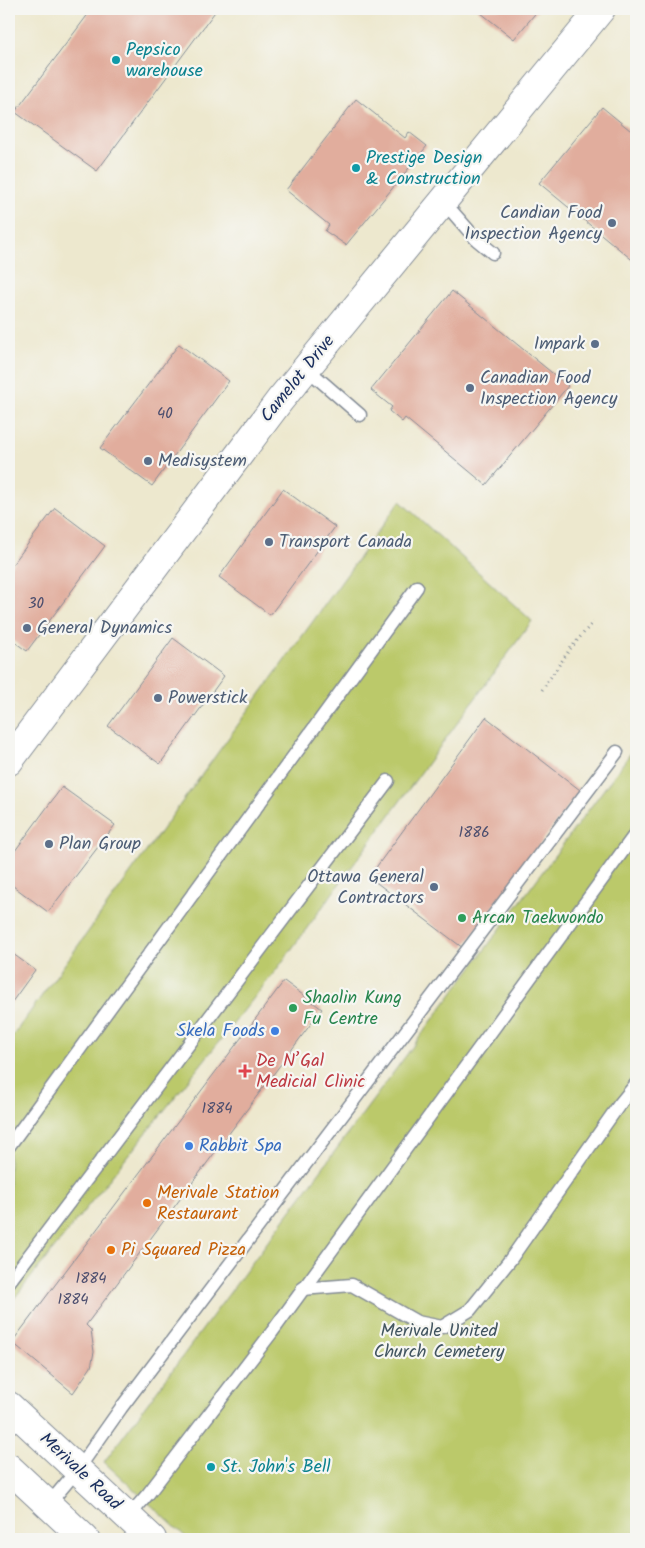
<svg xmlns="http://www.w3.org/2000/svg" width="645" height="1548" viewBox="0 0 645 1548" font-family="Kalam,sans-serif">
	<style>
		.green { fill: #bbc96b; stroke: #6b7c64 }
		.building { fill: #e1ad9d }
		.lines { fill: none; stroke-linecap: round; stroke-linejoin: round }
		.lane-casing { stroke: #848c96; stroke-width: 15 }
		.secondary-casing { stroke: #848c96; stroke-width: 30 }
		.path { stroke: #848c96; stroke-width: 3; stroke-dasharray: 1 4; stroke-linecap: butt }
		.lane { stroke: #fff; stroke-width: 12 }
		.secondary { stroke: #fff; stroke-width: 28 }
		.culture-dot { fill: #0f9aa8; stroke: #f6f6f2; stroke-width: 2 }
		.service-dot { fill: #5c6f8a; stroke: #f6f6f2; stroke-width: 2 }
		.leisure-dot { fill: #2e9e5b; stroke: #f6f6f2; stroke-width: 2 }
		.shop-dot { fill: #3f7fe0; stroke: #f6f6f2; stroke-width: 2 }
		.health-dot { fill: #e0444e; stroke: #f6f6f2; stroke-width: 2 }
		.food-dot { fill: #e8710a; stroke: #f6f6f2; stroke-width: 2 }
		.labels { text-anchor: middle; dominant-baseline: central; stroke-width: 4.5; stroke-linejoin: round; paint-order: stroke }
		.number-label { font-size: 15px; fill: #4c4e6e }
		.culture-label { font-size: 18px; fill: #0d838f; stroke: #f6f6f2; text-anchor: start }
		.service-label { font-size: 18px; fill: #4e5e75; stroke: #f6f6f2; text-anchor: start }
		.street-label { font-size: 18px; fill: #1b2f5e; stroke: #f6f6f2 }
		.leisure-label { font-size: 18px; fill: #27864d; stroke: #f6f6f2; text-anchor: start }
		.shop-label { font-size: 18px; fill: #366cbe; stroke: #f6f6f2; text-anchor: end }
		.health-label { font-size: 18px; fill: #be3a42; stroke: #f6f6f2; text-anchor: start }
		.food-label { font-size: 18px; fill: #c56008; stroke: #f6f6f2; text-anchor: start }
		.park-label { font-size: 18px; fill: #435661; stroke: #f6f6f2 }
	</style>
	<rect width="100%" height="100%" fill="#f6f6f2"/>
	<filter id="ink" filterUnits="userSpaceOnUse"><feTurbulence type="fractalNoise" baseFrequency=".02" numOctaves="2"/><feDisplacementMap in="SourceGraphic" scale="10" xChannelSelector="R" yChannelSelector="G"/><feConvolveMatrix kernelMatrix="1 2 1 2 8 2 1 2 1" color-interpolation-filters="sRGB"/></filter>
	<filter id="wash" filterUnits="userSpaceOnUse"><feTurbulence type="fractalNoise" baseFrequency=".0096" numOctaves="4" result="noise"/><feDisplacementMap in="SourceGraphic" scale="20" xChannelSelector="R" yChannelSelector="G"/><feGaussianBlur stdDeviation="1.12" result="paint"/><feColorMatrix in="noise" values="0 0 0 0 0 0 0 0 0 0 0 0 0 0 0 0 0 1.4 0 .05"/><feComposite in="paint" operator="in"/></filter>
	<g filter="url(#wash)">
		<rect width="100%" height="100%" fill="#ede8ce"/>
		<g class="green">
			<polygon points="400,501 532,621 277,969 9,1305 9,1041"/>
			<polygon points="636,746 636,1538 635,1539 188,1539 104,1462"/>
		</g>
		<g id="blocks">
			<g class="building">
				<polygon points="92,9 217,9 97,171 15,112"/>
				<polygon points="476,9 539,9 514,39"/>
				<polygon points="356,99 405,138 409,132 427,146 346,245 325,231 329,225 286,190"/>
				<polygon points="602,107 636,135 636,263 539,183"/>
				<polygon points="452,291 568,386 486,485 405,418 402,422 389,411 392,407 371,390"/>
				<polygon points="179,344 229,381 152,486 100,448"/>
				<polygon points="283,489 335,527 270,615 219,577"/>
				<polygon points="55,508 105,546 27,651 9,638 9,569"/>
				<polygon points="173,638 224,676 160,764 108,726"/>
				<polygon points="486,717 580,790 463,948 369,877"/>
				<polygon points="62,787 115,825 48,912 9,883 9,859"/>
				<polygon points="9,951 35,970 9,1006"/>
				<polygon points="284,981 322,1009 86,1325 91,1330 94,1352 91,1367 73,1393 12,1342"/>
			</g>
		</g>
	</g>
	<g filter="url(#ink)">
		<use href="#blocks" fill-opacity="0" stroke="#848c96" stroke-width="1"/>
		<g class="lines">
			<g class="lane-casing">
				<g id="lane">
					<polyline points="443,201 476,239 493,253"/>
					<polyline points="306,368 360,415"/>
					<polyline points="9,1146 417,587"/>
					<polyline points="9,1282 388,781"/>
					<polyline points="302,1289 352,1285 417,1322 442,1327 470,1310 510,1260 619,1105 636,1084"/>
					<polyline points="48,1505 78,1469 121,1408 617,752"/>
					<polyline points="128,1517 148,1494 272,1332 636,833"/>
				</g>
			</g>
			<g class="secondary-casing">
				<g id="secondary">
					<polyline points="9,761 280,400 601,9"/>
					<polyline points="9,1406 152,1539"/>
					<polyline points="9,1468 85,1539"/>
				</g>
			</g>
			<polyline class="path" points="542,690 570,649 593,622"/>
			<use href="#lane" class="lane"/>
			<use href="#secondary" class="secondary"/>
		</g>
	</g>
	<g class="culture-dot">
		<circle cx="116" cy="60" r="5"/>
		<circle cx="356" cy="168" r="5"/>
		<circle cx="211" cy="1467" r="5"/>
	</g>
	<g class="service-dot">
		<circle cx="612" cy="223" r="5"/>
		<circle cx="595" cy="344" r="5"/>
		<circle cx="470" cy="388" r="5"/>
		<circle cx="148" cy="461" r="5"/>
		<circle cx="269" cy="542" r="5"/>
		<circle cx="27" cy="628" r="5"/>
		<circle cx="158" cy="698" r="5"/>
		<circle cx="49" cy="844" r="5"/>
		<circle cx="434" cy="887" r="5"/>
	</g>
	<g class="leisure-dot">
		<circle cx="462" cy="918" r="5"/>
		<circle cx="293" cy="1008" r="5"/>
	</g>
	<g class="shop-dot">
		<circle cx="275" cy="1031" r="5"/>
		<circle cx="189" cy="1146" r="5"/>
	</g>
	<path class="health-dot" d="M242.5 1063.5h5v5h5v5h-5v5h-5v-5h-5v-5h5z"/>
	<g class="food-dot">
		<circle cx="147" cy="1203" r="5"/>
		<circle cx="111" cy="1250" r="5"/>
	</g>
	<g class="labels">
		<g class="number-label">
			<text x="165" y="414">40</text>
			<text x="36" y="604">30</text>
			<text x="474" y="833">1886</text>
			<text x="217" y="1109">1884</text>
			<text x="91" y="1279">1884</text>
			<text x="73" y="1300">1884</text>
		</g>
		<g class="culture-label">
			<text x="126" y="50">Pepsico<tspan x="126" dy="21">warehouse</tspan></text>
			<text x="366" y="158">Prestige Design<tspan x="366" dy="21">&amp; Construction</tspan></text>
			<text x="221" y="1467">St. John's Bell</text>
		</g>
		<g class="service-label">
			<text x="602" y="213" text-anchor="end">Candian Food<tspan x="602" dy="21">Inspection Agency</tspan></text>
			<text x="585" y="344" text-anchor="end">Impark</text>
			<text x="480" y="378">Canadian Food<tspan x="480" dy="21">Inspection Agency</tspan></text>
			<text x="158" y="461">Medisystem</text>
			<text x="279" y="542">Transport Canada</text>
			<text x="37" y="628">General Dynamics</text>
			<text x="168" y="698">Powerstick</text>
			<text x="59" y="844">Plan Group</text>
			<text x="424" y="877" text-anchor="end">Ottawa General<tspan x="424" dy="21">Contractors</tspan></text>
		</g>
		<g class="street-label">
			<text transform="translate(298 379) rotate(-51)">Camelot Drive</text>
			<text transform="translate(80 1472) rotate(43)">Merivale Road</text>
		</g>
		<g class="leisure-label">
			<text x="472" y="918">Arcan Taekwondo</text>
			<text x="303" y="998">Shaolin Kung<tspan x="303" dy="21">Fu Centre</tspan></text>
		</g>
		<g class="shop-label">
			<text x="265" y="1031">Skela Foods</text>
			<text x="199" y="1146" text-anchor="start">Rabbit Spa</text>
		</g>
		<g class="health-label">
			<text x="256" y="1061">De N’Gal<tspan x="256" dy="21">Medicial Clinic</tspan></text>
		</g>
		<g class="food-label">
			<text x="157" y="1193">Merivale Station<tspan x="157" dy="21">Restaurant</tspan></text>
			<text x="121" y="1250">Pi Squared Pizza</text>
		</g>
		<g class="park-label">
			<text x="439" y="1331">Merivale United<tspan x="439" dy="21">Church Cemetery</tspan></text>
		</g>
	</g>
	<rect width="645" height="1548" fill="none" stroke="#f6f6f2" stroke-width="30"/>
</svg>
